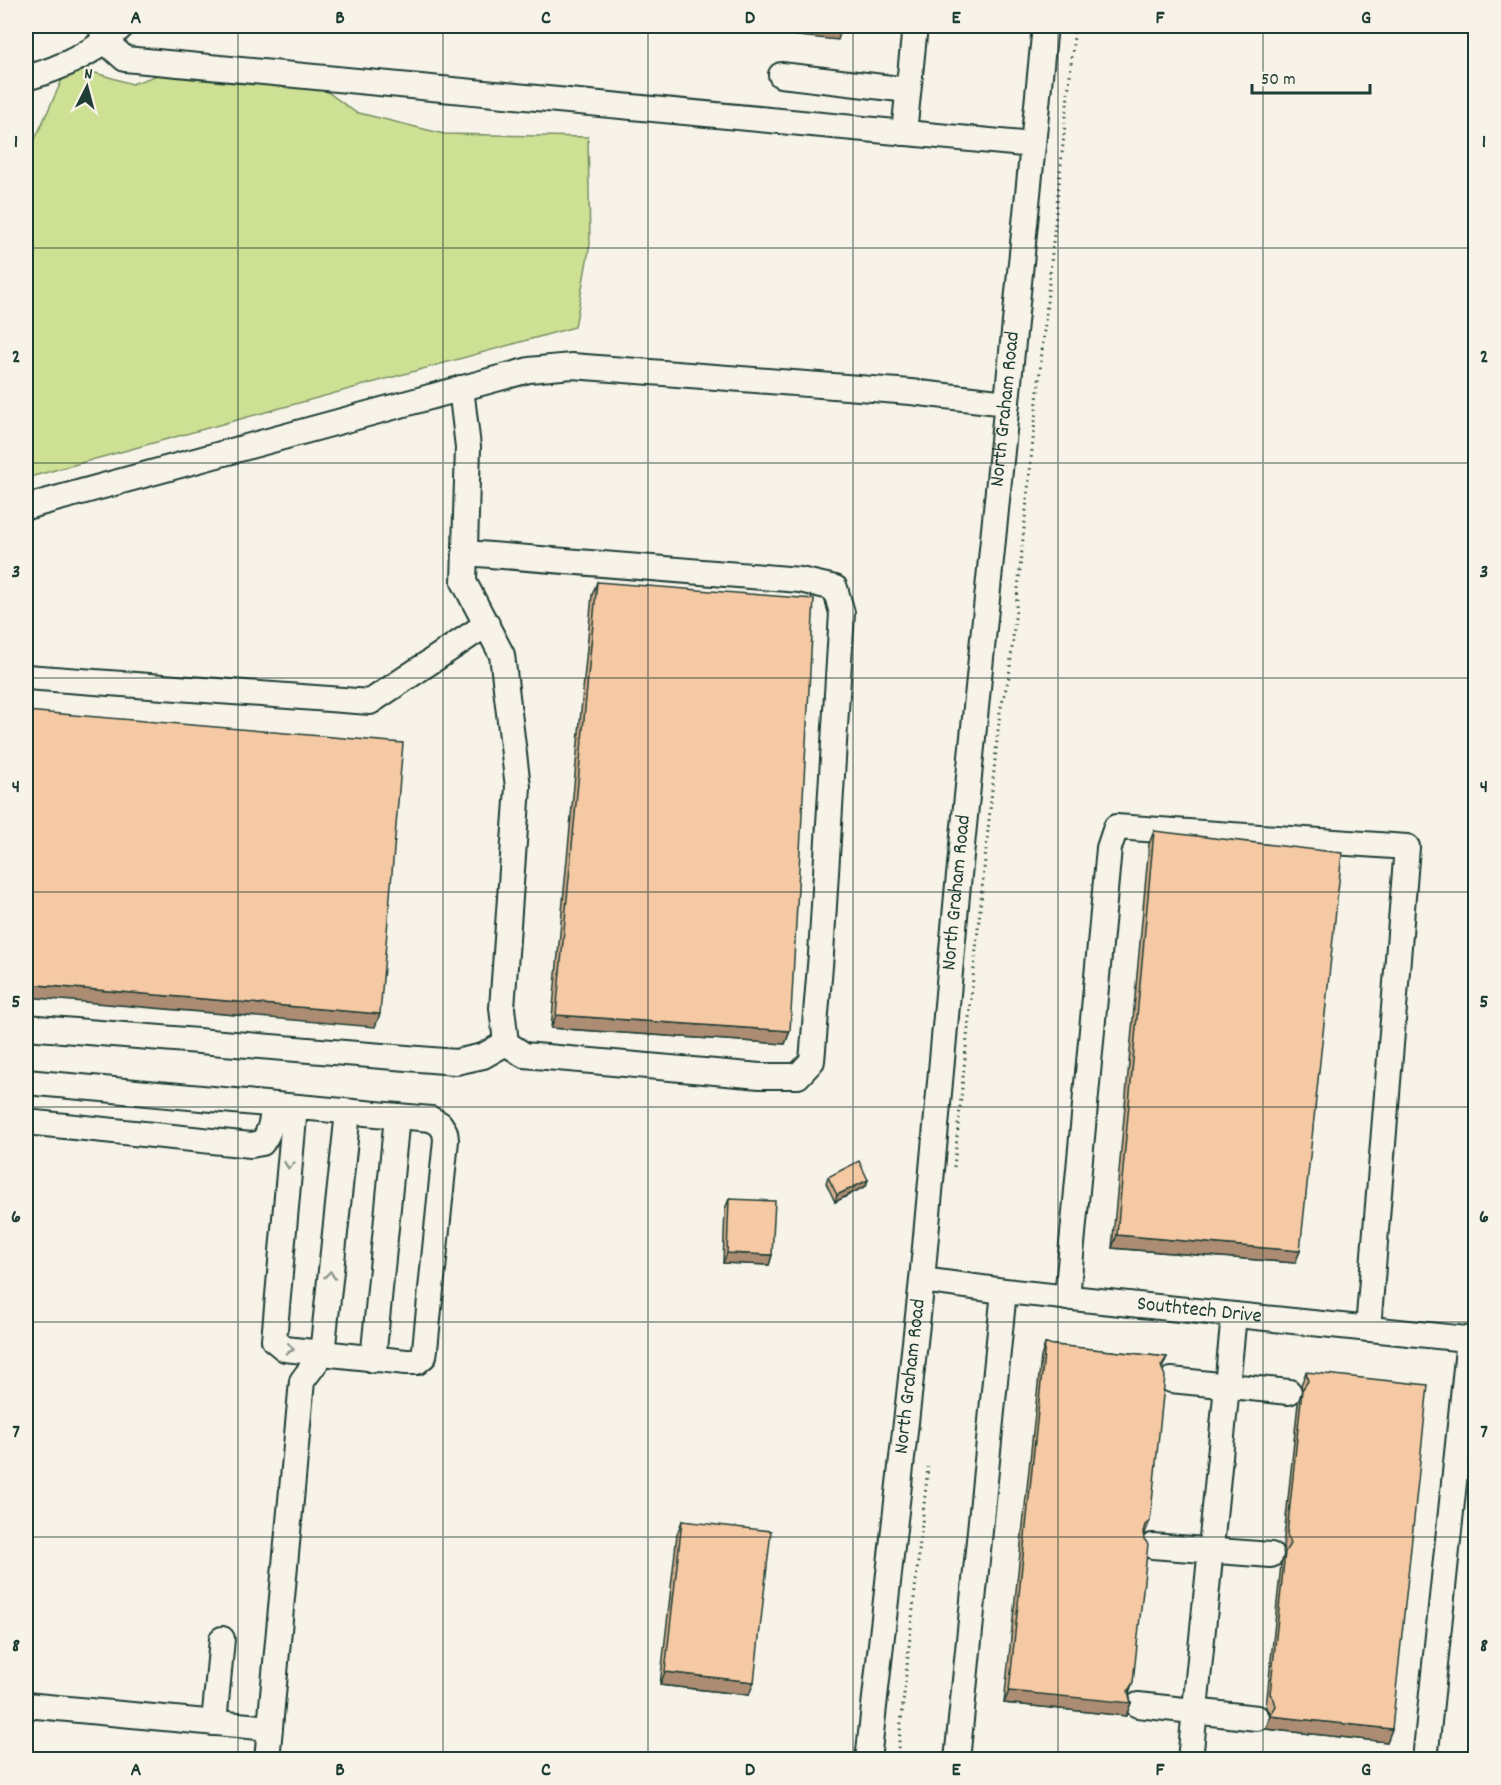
<svg xmlns="http://www.w3.org/2000/svg" width="1501" height="1785" viewBox="0 0 1501 1785" font-family="Dekko,sans-serif">
	<style>
		.green { fill: #cee094; stroke: #768e64; stroke-width: 1.5 }
		.lines { fill: none; stroke-linecap: round; stroke-linejoin: round }
		.minor-casing { stroke: #1f3d34; stroke-width: 28 }
		.path { stroke: #1f3d34; stroke-width: 3; stroke-dasharray: 1.5 4.5; stroke-linecap: butt }
		.minor { stroke: #f7f3e8; stroke-width: 24 }
		.wall { fill: #d3ad8d; stroke: #1f3d34; stroke-width: 1.5 }
		.shaded-wall { fill: #ac8d73; stroke: #1f3d34; stroke-width: 1.5 }
		.building { fill: #f5c9a4; stroke: #1f3d34; stroke-width: 1.5 }
		.oneway { stroke: #8b988e }
		.grid { fill: none; stroke: #1f3d34; stroke-width: 1.5; stroke-opacity: 0.55 }
		.labels { text-anchor: middle; dominant-baseline: central; stroke-width: 6; stroke-linejoin: round; paint-order: stroke }
		.street-label { font-size: 21px; fill: #1f3d34; stroke: #f7f3e8 }
		.neatline { fill: none; stroke: #1f3d34; stroke-width: 2 }
		.grid-label { font-size: 20px; text-anchor: middle; font-weight: bold; fill: #1f3d34 }
	</style>
	<rect width="100%" height="100%" fill="#f7f3e8"/>
	<filter id="ink" filterUnits="userSpaceOnUse"><feTurbulence type="fractalNoise" baseFrequency=".0167" numOctaves="2"/><feDisplacementMap in="SourceGraphic" scale="12" xChannelSelector="R" yChannelSelector="G"/><feConvolveMatrix kernelMatrix="1 2 1 2 8 2 1 2 1" color-interpolation-filters="sRGB"/></filter>
	<g filter="url(#ink)">
		<polygon class="green" points="209,57 291,65 355,112 444,134 588,137 590,244 575,327 26,478 26,152 30,150 69,65 132,84"/>
		<g class="lines">
			<g class="minor-casing">
				<g id="minor">
					<polyline points="100,26 106,42 125,59 1033,145"/>
					<polyline points="781,75 908,90"/>
					<path d="M 26,78 C 63,68 95,53 122,26"/>
					<polyline points="904,133 915,26"/>
					<polyline points="461,388 468,447 464,582 502,655 518,787 502,1008 506,1043 524,1055 760,1076 798,1076 812,1061 821,954 842,613 835,588 800,580 466,553"/>
					<polyline points="26,507 529,370 572,366 911,392 1007,403"/>
					<polyline points="26,677 370,702 487,624"/>
					<polyline points="26,1027 456,1062 483,1056 506,1043"/>
					<polyline points="26,1082 431,1119 440,1124 445,1132 446,1140 425,1349 424,1356 417,1362 406,1362 285,1349 274,1340 295,1107"/>
					<path d="M 26,1122 L 251,1145 L 262,1143 C 271,1131 272,1119 274,1105"/>
					<path id="s1" d="M 922,1280 L 1004,1291 L 1476,1340"/>
					<polyline points="1067,1298 1109,848 1116,827 1407,847 1368,1329"/>
					<polyline points="373,1360 397,1116"/>
					<polyline points="1171,1380 1289,1392"/>
					<polyline points="1152,1546 1271,1555"/>
					<polyline points="26,1705 270,1728"/>
					<polyline points="1138,1705 1257,1718"/>
					<polyline points="214,1723 222,1639"/>
					<polyline points="267,1760 302,1381 322,1354 348,1112"/>
					<path id="s2" d="M 868,1760 L 922,1280 L 957,895 L 1045,26"/>
					<polyline points="957,1760 1004,1291"/>
					<polyline points="1190,1760 1234,1315"/>
					<polyline points="1425,1760 1469,1339"/>
				</g>
			</g>
			<g class="path">
				<polyline points="954,1167 1000,711 1009,677 1075,26"/>
				<polyline points="897,1760 928,1467"/>
			</g>
			<use href="#minor" class="minor"/>
		</g>
		<g class="wall">
			<polygon points="597,582 790,1031 785,1044 551,1028 592,595"/>
			<polygon points="1154,831 1300,1251 1295,1263 1112,1248 1149,844"/>
			<polygon points="828,1177 866,1186 835,1202 826,1183"/>
			<polygon points="729,1199 772,1255 769,1265 723,1263 725,1209"/>
			<polygon points="1045,1344 1167,1357 1162,1369 1145,1533 1143,1535 1133,1682 1129,1694 1131,1703 1126,1716 1004,1703 1041,1357"/>
			<polygon points="1306,1372 1392,1729 1387,1742 1266,1729 1270,1716 1270,1712 1266,1707 1281,1565 1284,1554 1283,1547 1298,1403 1302,1390 1301,1385"/>
			<polygon points="682,1521 749,1695 660,1685 677,1534"/>
		</g>
		<g class="shaded-wall">
			<polygon points="696,26 828,26 842,27 838,40"/>
			<polygon points="26,984 380,1014 375,1027 26,997"/>
			<polygon points="556,1015 790,1031 785,1044 551,1028"/>
			<polygon points="868,1180 866,1186 835,1202 837,1195"/>
			<polygon points="1117,1235 1300,1251 1295,1263 1112,1248"/>
			<polygon points="727,1253 772,1255 769,1265 723,1263"/>
			<polygon points="1150,1521 1145,1533 1141,1538 1145,1525"/>
			<polygon points="665,1672 754,1682 749,1695 660,1685"/>
			<polygon points="1133,1682 1128,1695 1131,1703 1126,1716 1004,1703 1009,1691 1128,1691"/>
			<polygon points="1270,1716 1392,1729 1387,1742 1266,1729"/>
		</g>
		<g class="building">
			<polygon points="597,582 814,599 790,1031 556,1015"/>
			<polygon points="26,711 403,743 380,1014 26,984"/>
			<polygon points="1154,831 1342,853 1300,1251 1117,1235"/>
			<polygon points="859,1161 868,1180 837,1195 828,1177"/>
			<polygon points="729,1199 775,1201 772,1255 727,1253"/>
			<polygon points="1045,1344 1167,1357 1161,1366 1165,1376 1150,1521 1145,1525 1143,1532 1144,1539 1148,1544 1133,1682 1128,1691 1131,1703 1009,1691"/>
			<polygon points="1306,1372 1428,1385 1392,1729 1270,1716 1276,1706 1274,1699 1270,1694 1285,1552 1290,1544 1287,1534 1302,1390 1308,1381"/>
			<polygon points="682,1521 771,1531 754,1682 665,1672"/>
		</g>
		<defs><path id="oneway-chevron" d="M-2-3.5L2.5 0L-2 3.5" fill="none" stroke-width="1.6" stroke-linecap="round" stroke-linejoin="round" transform="scale(1.5)"/></defs>
		<g class="oneway">
			<use href="#oneway-chevron" transform="translate(289 1165) rotate(95)"/>
			<use href="#oneway-chevron" transform="translate(330 1275) rotate(-84)"/>
			<use href="#oneway-chevron" transform="translate(290 1349) rotate(13)"/>
		</g>
	</g>
	<path class="grid" d="M 238,26 L 238,1760M 443,26 L 443,1760M 648,26 L 648,1760M 853,26 L 853,1760M 1058,26 L 1058,1760M 1263,26 L 1263,1760M 26,248 L 1476,248M 26,463 L 1476,463M 26,678 L 1476,678M 26,892 L 1476,892M 26,1107 L 1476,1107M 26,1322 L 1476,1322M 26,1537 L 1476,1537"/>
	<g class="labels">
		<g class="street-label">
			<text stroke="none"><textPath href="#s2" startOffset="1358">North Graham Road</textPath></text>
			<text stroke="none"><textPath href="#s2" startOffset="872">North Graham Road</textPath></text>
			<text stroke="none"><textPath href="#s1" startOffset="279">Southtech Drive</textPath></text>
			<text stroke="none"><textPath href="#s2" startOffset="386">North Graham Road</textPath></text>
		</g>
	</g>
	<rect width="1501" height="1785" fill="none" stroke="#f7f3e8" stroke-width="66"/>
	<g transform="translate(87 87) rotate(6)" stroke="#f7f3e8" stroke-width="4.5" paint-order="stroke">
	<path d="M0-4.5L10 22L0 15L-10 22Z" fill="#1f3d34"/>
	<text y="-9" font-size="16" font-weight="bold" text-anchor="middle" fill="#1f3d34">N</text>
	</g>
	<path d="M1252 84v9h118v-9" fill="none" stroke="#1f3d34" stroke-width="3"/>
	<text x="1261" y="84" font-size="18" fill="#1f3d34" stroke="#f7f3e8" stroke-width="4.5" paint-order="stroke">50 m</text>
	<rect x="33" y="33" width="1435" height="1719" class="neatline"/>
	<g class="grid-label">
		<text x="136" y="23">A</text>
		<text x="340" y="23">B</text>
		<text x="546" y="23">C</text>
		<text x="750" y="23">D</text>
		<text x="956" y="23">E</text>
		<text x="1160" y="23">F</text>
		<text x="1366" y="23">G</text>
		<text x="16" y="147">1</text>
		<text x="1484" y="147">1</text>
		<text x="16" y="362">2</text>
		<text x="1484" y="362">2</text>
		<text x="16" y="577">3</text>
		<text x="1484" y="577">3</text>
		<text x="16" y="792">4</text>
		<text x="1484" y="792">4</text>
		<text x="16" y="1007">5</text>
		<text x="1484" y="1007">5</text>
		<text x="16" y="1222">6</text>
		<text x="1484" y="1222">6</text>
		<text x="16" y="1437">7</text>
		<text x="1484" y="1437">7</text>
		<text x="16" y="1651">8</text>
		<text x="1484" y="1651">8</text>
		<text x="136" y="1775">A</text>
		<text x="340" y="1775">B</text>
		<text x="546" y="1775">C</text>
		<text x="750" y="1775">D</text>
		<text x="956" y="1775">E</text>
		<text x="1160" y="1775">F</text>
		<text x="1366" y="1775">G</text>
	</g>
</svg>
